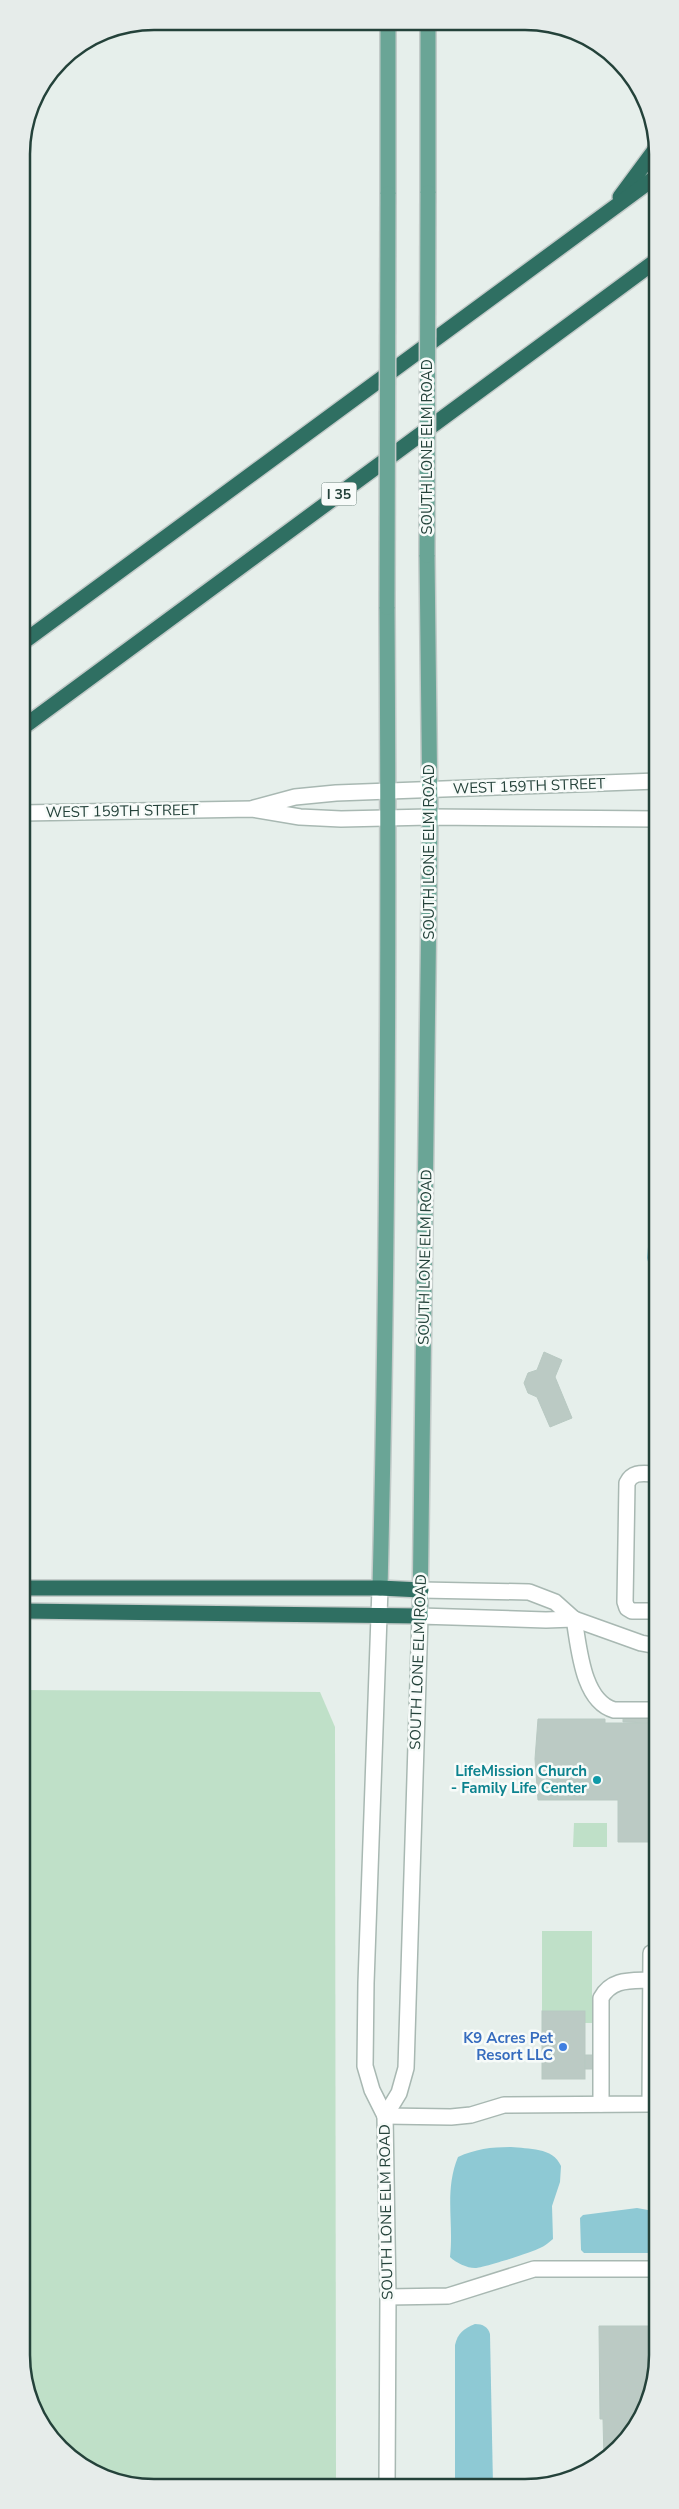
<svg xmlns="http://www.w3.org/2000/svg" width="679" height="2509" viewBox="0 0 679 2509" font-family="'Nunito Sans',sans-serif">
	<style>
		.green { fill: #bfe0c8 }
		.water { fill: #8ec9d4 }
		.building { fill: #bbcac4; stroke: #b8c9c2 }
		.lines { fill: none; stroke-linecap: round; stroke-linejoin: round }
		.minor-casing { stroke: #a8b8b2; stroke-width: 18 }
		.major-casing { stroke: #c2cac8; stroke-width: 18 }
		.highway-casing { stroke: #c2cac8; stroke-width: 18 }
		.minor { stroke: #fff; stroke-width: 15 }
		.major { stroke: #6aa596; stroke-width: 15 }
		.highway { stroke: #2f6f62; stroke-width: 15 }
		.major-bridge-casing { stroke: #c2cac8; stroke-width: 18; stroke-linecap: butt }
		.major-bridge { stroke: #6aa596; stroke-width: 15 }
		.culture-dot { fill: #0f9aa8; stroke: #f7fbf9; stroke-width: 2 }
		.shop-dot { fill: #3f7fe0; stroke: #f7fbf9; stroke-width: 2 }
		.labels { text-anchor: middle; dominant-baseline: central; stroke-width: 5; stroke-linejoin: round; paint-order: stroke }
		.shield { fill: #f7fbf9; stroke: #637a73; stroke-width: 1 }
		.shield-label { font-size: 14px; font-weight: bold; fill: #24423a }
		.street-label { font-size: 15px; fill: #24423a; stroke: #f7fbf9 }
		.culture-label { font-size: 15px; font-weight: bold; fill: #0d838f; stroke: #f7fbf9; text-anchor: end }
		.shop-label { font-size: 15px; font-weight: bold; fill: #366cbe; stroke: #f7fbf9; text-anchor: end }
		.rim { fill: none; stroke: #24423a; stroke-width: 2.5 }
	</style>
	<rect width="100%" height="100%" fill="#e6efeb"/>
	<g class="green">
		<polygon points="22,1690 320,1692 335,1727 336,2486 128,2485 88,2470 54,2443 22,2373"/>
		<polygon points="574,1823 607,1823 607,1847 573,1847"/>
		<polygon points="542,1931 592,1931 592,2023 585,2023 585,2011 542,2011"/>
	</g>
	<g class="water">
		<polygon points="657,1146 657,1276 651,1273 647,1258"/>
		<path d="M 511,2147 C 528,2149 553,2147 561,2166 L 560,2182 L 552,2206 L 553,2239 C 549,2242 545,2246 540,2248 C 533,2252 480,2269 475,2268 C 467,2268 456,2263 450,2257 C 454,2222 444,2191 458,2157 C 475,2149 492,2147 511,2147 Z"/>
		<polygon points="637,2208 648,2210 657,2225 657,2253 584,2253 581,2250 580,2218 583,2215"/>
		<path d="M 475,2324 C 483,2324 488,2327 490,2334 L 493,2486 L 455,2486 L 455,2345 C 458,2333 463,2329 475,2324 Z"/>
	</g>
	<g class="building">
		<polygon points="544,1352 562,1360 555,1377 572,1418 550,1427 537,1397 528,1393 524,1383 528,1373 537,1370"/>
		<polygon points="623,1703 650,1703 650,1723 623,1722"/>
		<polygon points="538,1719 605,1719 605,1723 657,1723 657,1842 618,1842 618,1800 538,1800 535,1759"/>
		<rect x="542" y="2011" width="43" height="68"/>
		<rect x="585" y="2055" width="8" height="14"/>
		<polygon points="599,2326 657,2326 657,2364 648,2406 625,2443 604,2460 603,2419 600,2419"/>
	</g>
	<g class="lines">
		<g class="minor-casing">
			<g id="minor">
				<polyline points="254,808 295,797 336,793 657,781"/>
				<polyline points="22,813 252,809 300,817 341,819 430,817 657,819"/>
				<path d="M 657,1474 C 645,1474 633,1470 627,1483 L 625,1602 L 627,1608 L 632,1611 L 657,1611"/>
				<polyline points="380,1588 366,1983 365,2066 372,2090 385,2116"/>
				<polyline points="421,1590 529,1592 555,1602 574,1619 641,1643 657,1646"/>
				<path d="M 574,1619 C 579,1646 582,1701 614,1710 L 657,1710"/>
				<path d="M 601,2104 L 601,1998 C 612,1978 631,1981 651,1980"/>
				<polyline points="385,2116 451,2117 471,2115 504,2105 650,2104 651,1953"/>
				<polyline points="388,2297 448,2296 534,2269 657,2269"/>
				<polyline points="387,2486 388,2297 385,2116 399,2093 406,2068 420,1616 546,1620 574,1619"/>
			</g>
		</g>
		<g class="major-casing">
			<g id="major">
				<polyline points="428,193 428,23"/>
				<polyline points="388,194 388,23"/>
				<path d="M 380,1588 C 388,1261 389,934 387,607"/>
				<polyline points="420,1616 430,817 427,555"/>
			</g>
		</g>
		<g class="highway-casing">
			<g id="highway">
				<polyline points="620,197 657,147"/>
				<polyline points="22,643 657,176"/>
				<polyline points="22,728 657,260"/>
				<polyline points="22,1588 380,1588 421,1590"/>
				<polyline points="22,1611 420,1616"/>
			</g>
		</g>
		<use href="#minor" class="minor"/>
		<use href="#major" class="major"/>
		<use href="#highway" class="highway"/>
		<g class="major-bridge-casing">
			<g id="major-bridge">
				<polyline points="427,555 428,193"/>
				<polyline points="387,607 388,194"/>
			</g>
		</g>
		<use href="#major-bridge" class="major-bridge"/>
	</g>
	<circle class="culture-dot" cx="597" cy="1780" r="5"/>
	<circle class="shop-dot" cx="563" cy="2047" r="5"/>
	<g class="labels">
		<rect class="shield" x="321.5" y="482.5" width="35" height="23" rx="4"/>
		<g class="shield-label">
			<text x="339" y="494">I 35</text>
		</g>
		<g class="street-label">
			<text transform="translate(427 447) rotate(-90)">SOUTH LONE ELM ROAD</text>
			<text transform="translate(529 786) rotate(-2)">WEST 159TH STREET</text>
			<text transform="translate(122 811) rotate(-1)">WEST 159TH STREET</text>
			<text transform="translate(429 852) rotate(-90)">SOUTH LONE ELM ROAD</text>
			<text transform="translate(425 1257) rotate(-89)">SOUTH LONE ELM ROAD</text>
			<text transform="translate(418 1662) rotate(-88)">SOUTH LONE ELM ROAD</text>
			<text transform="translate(386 2212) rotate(-91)">SOUTH LONE ELM ROAD</text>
		</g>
		<g class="culture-label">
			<text x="587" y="1771">LifeMission Church<tspan x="587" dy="17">- Family Life Center</tspan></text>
		</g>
		<g class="shop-label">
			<text x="553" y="2038">K9 Acres Pet<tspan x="553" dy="17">Resort LLC</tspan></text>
		</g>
	</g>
	<path d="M0 0H679V2509H0ZM154 30H525A124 124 0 0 1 649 154V2355A124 124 0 0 1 525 2479H154A124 124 0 0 1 30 2355V154A124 124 0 0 1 154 30Z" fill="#e6ecea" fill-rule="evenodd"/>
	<path class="rim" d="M154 30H525A124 124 0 0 1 649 154V2355A124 124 0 0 1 525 2479H154A124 124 0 0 1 30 2355V154A124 124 0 0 1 154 30Z"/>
</svg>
